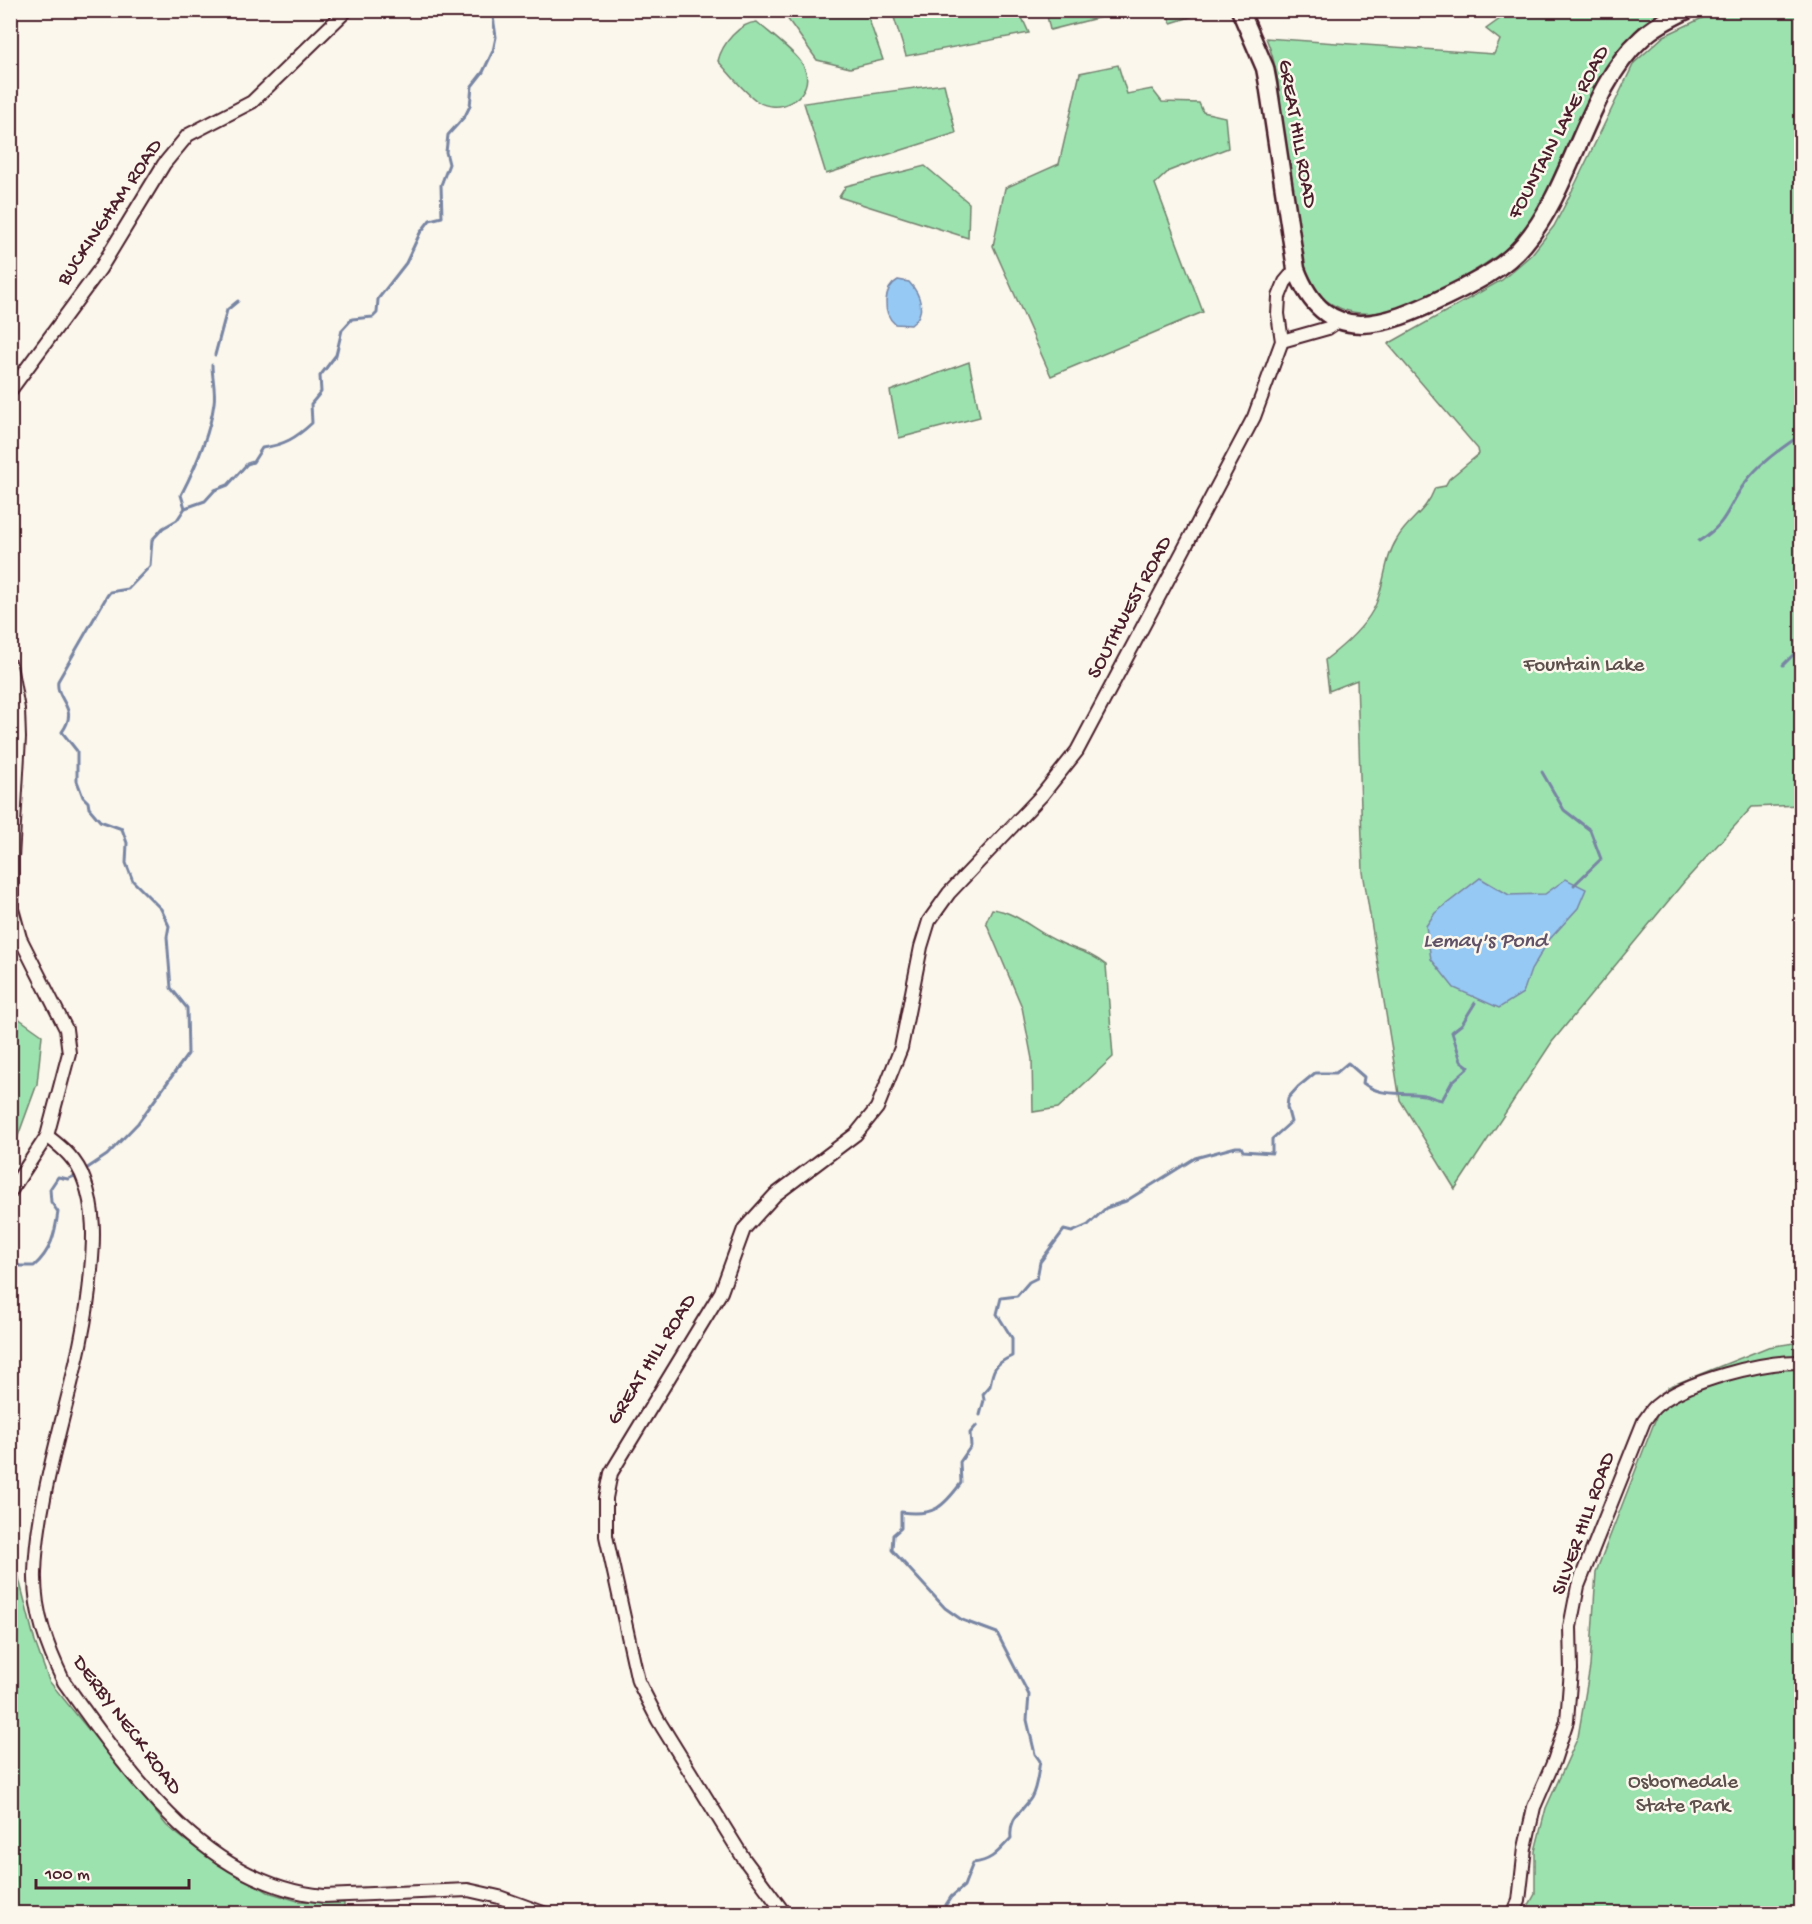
<svg xmlns="http://www.w3.org/2000/svg" width="1812" height="1924" viewBox="0 0 1812 1924" font-family="'Gochi Hand',sans-serif">
	<style>
		.green { fill: #9ce2af; stroke: #73806d; stroke-width: 1.5 }
		.water { fill: #96c9f3; stroke: #7885a3; stroke-width: 1.5 }
		.lines { fill: none; stroke-linecap: round; stroke-linejoin: round }
		.stream { stroke: #7885a3; stroke-width: 3 }
		.street-casing { stroke: #4a1f2b; stroke-width: 16 }
		.secondary-casing { stroke: #4a1f2b; stroke-width: 21 }
		.street { stroke: #fbf7ec; stroke-width: 12 }
		.secondary { stroke: #fbf7ec; stroke-width: 16 }
		.labels { text-anchor: middle; dominant-baseline: central; stroke-width: 5; stroke-linejoin: round; paint-order: stroke }
		.street-label { font-size: 21px; fill: #4a1f2b; stroke: #fbf7ec }
		.park-label { font-size: 21px; fill: #5e504c; stroke: #fbf7ec }
		.water-label { font-size: 22px; font-style: italic; fill: #615267; stroke: #fbf7ec }
	</style>
	<rect width="100%" height="100%" fill="#fbf7ec"/>
	<filter id="ink" filterUnits="userSpaceOnUse"><feTurbulence type="fractalNoise" baseFrequency=".0167" numOctaves="2"/><feDisplacementMap in="SourceGraphic" scale="12" xChannelSelector="R" yChannelSelector="G"/><feConvolveMatrix kernelMatrix="1 2 1 2 8 2 1 2 1" color-interpolation-filters="sRGB"/></filter>
	<g filter="url(#ink)">
		<g class="green">
			<polygon points="782,11 866,11 883,60 850,68 817,60"/>
			<polygon points="892,11 1019,11 1029,33 906,56"/>
			<polygon points="1046,11 1046,10 1125,11 1050,30"/>
			<polygon points="1166,11 1210,11 1171,23"/>
			<path d="M 1511,11 L 1664,11 C 1606,44 1581,115 1555,173 C 1546,194 1537,216 1523,233 C 1499,262 1410,311 1373,313 C 1353,315 1327,307 1316,290 C 1301,269 1299,241 1295,217 C 1291,191 1287,166 1284,140 C 1280,105 1280,71 1266,38 L 1494,54 L 1500,40 L 1486,29 Z"/>
			<path d="M 1717,11 L 1801,11 L 1801,805 L 1752,807 L 1684,882 L 1552,1042 L 1455,1189 L 1400,1100 L 1363,872 L 1357,680 L 1329,691 L 1325,660 C 1342,647 1362,630 1373,610 C 1385,589 1383,561 1397,539 C 1409,518 1425,514 1435,488 L 1445,486 L 1449,479 L 1479,454 L 1478,449 L 1388,344 L 1502,280 L 1532,254 L 1554,226 L 1568,199 L 1634,63 L 1664,36 Z"/>
			<path d="M 757,22 C 769,33 798,54 804,67 C 817,94 780,117 757,101 C 743,91 730,74 718,61 C 722,44 739,23 757,22 Z"/>
			<polygon points="1118,65 1127,94 1152,89 1162,102 1199,103 1203,112 1225,117 1228,148 1169,171 1155,184 1203,312 1051,376 993,246 1005,188 1059,164 1080,73"/>
			<polygon points="944,84 956,133 826,174 804,103"/>
			<polygon points="925,166 969,203 968,238 839,197 846,186"/>
			<polygon points="969,362 980,417 899,438 890,391"/>
			<path d="M 992,909 C 1018,912 1035,932 1059,942 C 1077,951 1090,952 1106,965 L 1113,1057 L 1058,1108 L 1033,1112 L 1032,1059 L 1022,1007 L 986,922 Z"/>
			<polygon points="11,1013 42,1035 37,1084 11,1155"/>
			<polygon points="1801,1342 1801,1913 1524,1914 1535,1894 1535,1851 1546,1808 1578,1737 1590,1667 1596,1572 1668,1387 1768,1347"/>
			<polygon points="10,1543 35,1642 49,1681 167,1826 194,1847 268,1892 298,1901 344,1903 344,1913 11,1913"/>
		</g>
		<g class="water">
			<path d="M 898,280 L 909,282 C 921,295 927,313 911,325 L 895,324 C 882,313 883,288 898,280 Z"/>
			<polygon points="1480,878 1509,895 1545,894 1566,879 1586,889 1578,908 1549,940 1531,970 1523,993 1499,1008 1454,988 1431,959 1426,926 1435,913"/>
		</g>
		<g class="lines">
			<g class="stream">
				<polyline points="215,355 227,310 238,301"/>
				<path d="M 185,508 L 181,495 C 196,466 210,434 214,403 C 216,391 212,377 212,365"/>
				<path d="M 1699,541 C 1729,522 1726,509 1745,483 C 1759,463 1782,448 1802,434"/>
				<polyline points="1783,665 1802,646"/>
				<polyline points="1542,772 1564,810 1590,830 1601,859 1574,885"/>
				<path d="M 86,1169 L 107,1155 L 138,1123 L 188,1054 L 187,1008 L 171,988 L 167,937 L 169,926 L 161,909 L 133,881 L 126,863 L 127,843 L 122,829 L 100,821 L 89,808 L 88,802 L 83,797 L 77,781 L 77,751 L 62,732 C 80,707 55,701 58,681 L 107,596 L 110,592 L 128,589 L 150,566 L 152,540 L 163,528 L 177,520 L 185,508 L 205,501 L 215,490 L 228,485 L 247,464 L 253,462 L 262,448 C 284,445 296,438 312,423 L 311,404 L 321,392 L 320,376 L 336,355 L 342,330 L 352,319 L 373,317 L 377,313 L 378,299 L 406,263 L 420,233 L 430,220 L 442,217 L 441,185 L 449,164 L 446,152 L 448,135 L 465,116 L 470,106 L 472,86 L 483,72 L 493,51 L 496,37 L 492,10"/>
				<path d="M 10,1261 L 20,1266 L 34,1266 C 51,1251 55,1234 58,1212 L 51,1202 L 50,1189 L 58,1177 L 68,1179 L 77,1175"/>
				<path d="M 980,1415 L 984,1400 L 983,1394 L 990,1386 C 993,1368 995,1364 1012,1356 L 1012,1338 L 997,1314 L 1001,1298 L 1017,1296 L 1029,1282 L 1037,1278 L 1040,1262 L 1064,1230 L 1072,1232 L 1088,1225 L 1106,1208 L 1126,1201 L 1195,1158 L 1236,1147 L 1241,1147 L 1243,1151 L 1272,1153 L 1272,1139 L 1291,1122 L 1287,1107 L 1288,1098 L 1298,1087 L 1315,1073 L 1336,1073 L 1348,1063 L 1364,1077 L 1363,1083 C 1382,1098 1401,1091 1424,1095 C 1430,1096 1435,1099 1442,1100 L 1452,1082 L 1469,1067 L 1461,1061 L 1452,1032 L 1462,1024 L 1475,1003"/>
				<path d="M 940,1914 L 951,1897 L 964,1886 L 973,1863 C 992,1861 998,1852 1011,1838 C 1009,1817 1021,1813 1031,1798 C 1037,1788 1038,1772 1040,1761 L 1035,1754 L 1027,1720 L 1029,1695 L 997,1633 L 962,1620 L 945,1608 L 892,1550 L 893,1535 L 901,1528 L 901,1512 C 934,1517 944,1506 961,1483 L 960,1462 L 971,1446 L 970,1433 L 977,1425"/>
			</g>
			<g class="street-casing">
				<g id="street">
					<polyline points="1282,341 1328,328 1338,321"/>
					<polyline points="10,391 100,269 164,164 188,135 252,102 347,10"/>
					<polyline points="10,665 18,709 19,738 12,858 12,909 20,938 66,1029 69,1053 47,1136 10,1192"/>
					<path d="M 47,1136 C 63,1148 77,1160 84,1180 C 95,1208 94,1240 91,1270 C 84,1372 38,1473 35,1573 C 34,1612 47,1647 64,1682 C 128,1771 204,1885 324,1896 L 468,1890 L 499,1897 L 546,1914"/>
					<polyline points="785,1914 744,1859 658,1720 638,1681 606,1536 606,1498 611,1473 721,1292 744,1229 775,1195 856,1134 877,1108 901,1048 921,947 929,921 949,893 1042,795 1077,751 1254,417 1282,341 1278,314 1279,297 1285,282 1296,269"/>
					<path d="M 1513,1914 L 1519,1901 L 1525,1848 L 1534,1807 L 1554,1761 L 1567,1721 L 1571,1670 L 1570,1627 L 1578,1586 L 1644,1421 C 1648,1416 1651,1410 1656,1406 C 1685,1381 1764,1361 1802,1362"/>
				</g>
			</g>
			<g class="secondary-casing">
				<path id="secondary" d="M 1240,10 L 1265,68 L 1268,84 L 1296,269 C 1326,349 1385,326 1445,297 C 1474,283 1503,269 1524,244 C 1573,187 1587,88 1641,39 C 1654,26 1671,18 1687,10"/>
			</g>
			<use href="#street" class="street"/>
			<use href="#secondary" class="secondary"/>
		</g>
	</g>
	<g class="labels">
		<g class="street-label">
			<text transform="translate(1560 133) rotate(-62)">FOUNTAIN LAKE ROAD</text>
			<text transform="translate(1296 134) rotate(80)">GREAT HILL ROAD</text>
			<text transform="translate(111 213) rotate(-56)">BUCKINGHAM ROAD</text>
			<text transform="translate(1131 608) rotate(-62)">SOUTHWEST ROAD</text>
			<text transform="translate(653 1360) rotate(-58)">GREAT HILL ROAD</text>
			<text transform="translate(1585 1524) rotate(-70)">SILVER HILL ROAD</text>
			<text transform="translate(126 1726) rotate(53)">DERBY NECK ROAD</text>
		</g>
		<g class="park-label">
			<text x="1584" y="666">Fountain Lake</text>
			<text x="1683" y="1783">Osbornedale<tspan x="1683" dy="24">State Park</tspan></text>
		</g>
		<g class="water-label">
			<text x="1485" y="942">Lemay's Pond</text>
		</g>
	</g>
	<rect width="1812" height="1924" fill="none" stroke="#fbf7ec" stroke-width="36"/>
	<rect x="18" y="18" width="1776" height="1888" fill="none" stroke="#4a1f2b" stroke-width="2" filter="url(#ink)"/>
	<path d="M36 1879v9h153v-9" fill="none" stroke="#4a1f2b" stroke-width="3"/>
	<text x="45" y="1879" font-size="18" fill="#4a1f2b" stroke="#fbf7ec" stroke-width="4.5" paint-order="stroke">100 m</text>
</svg>
